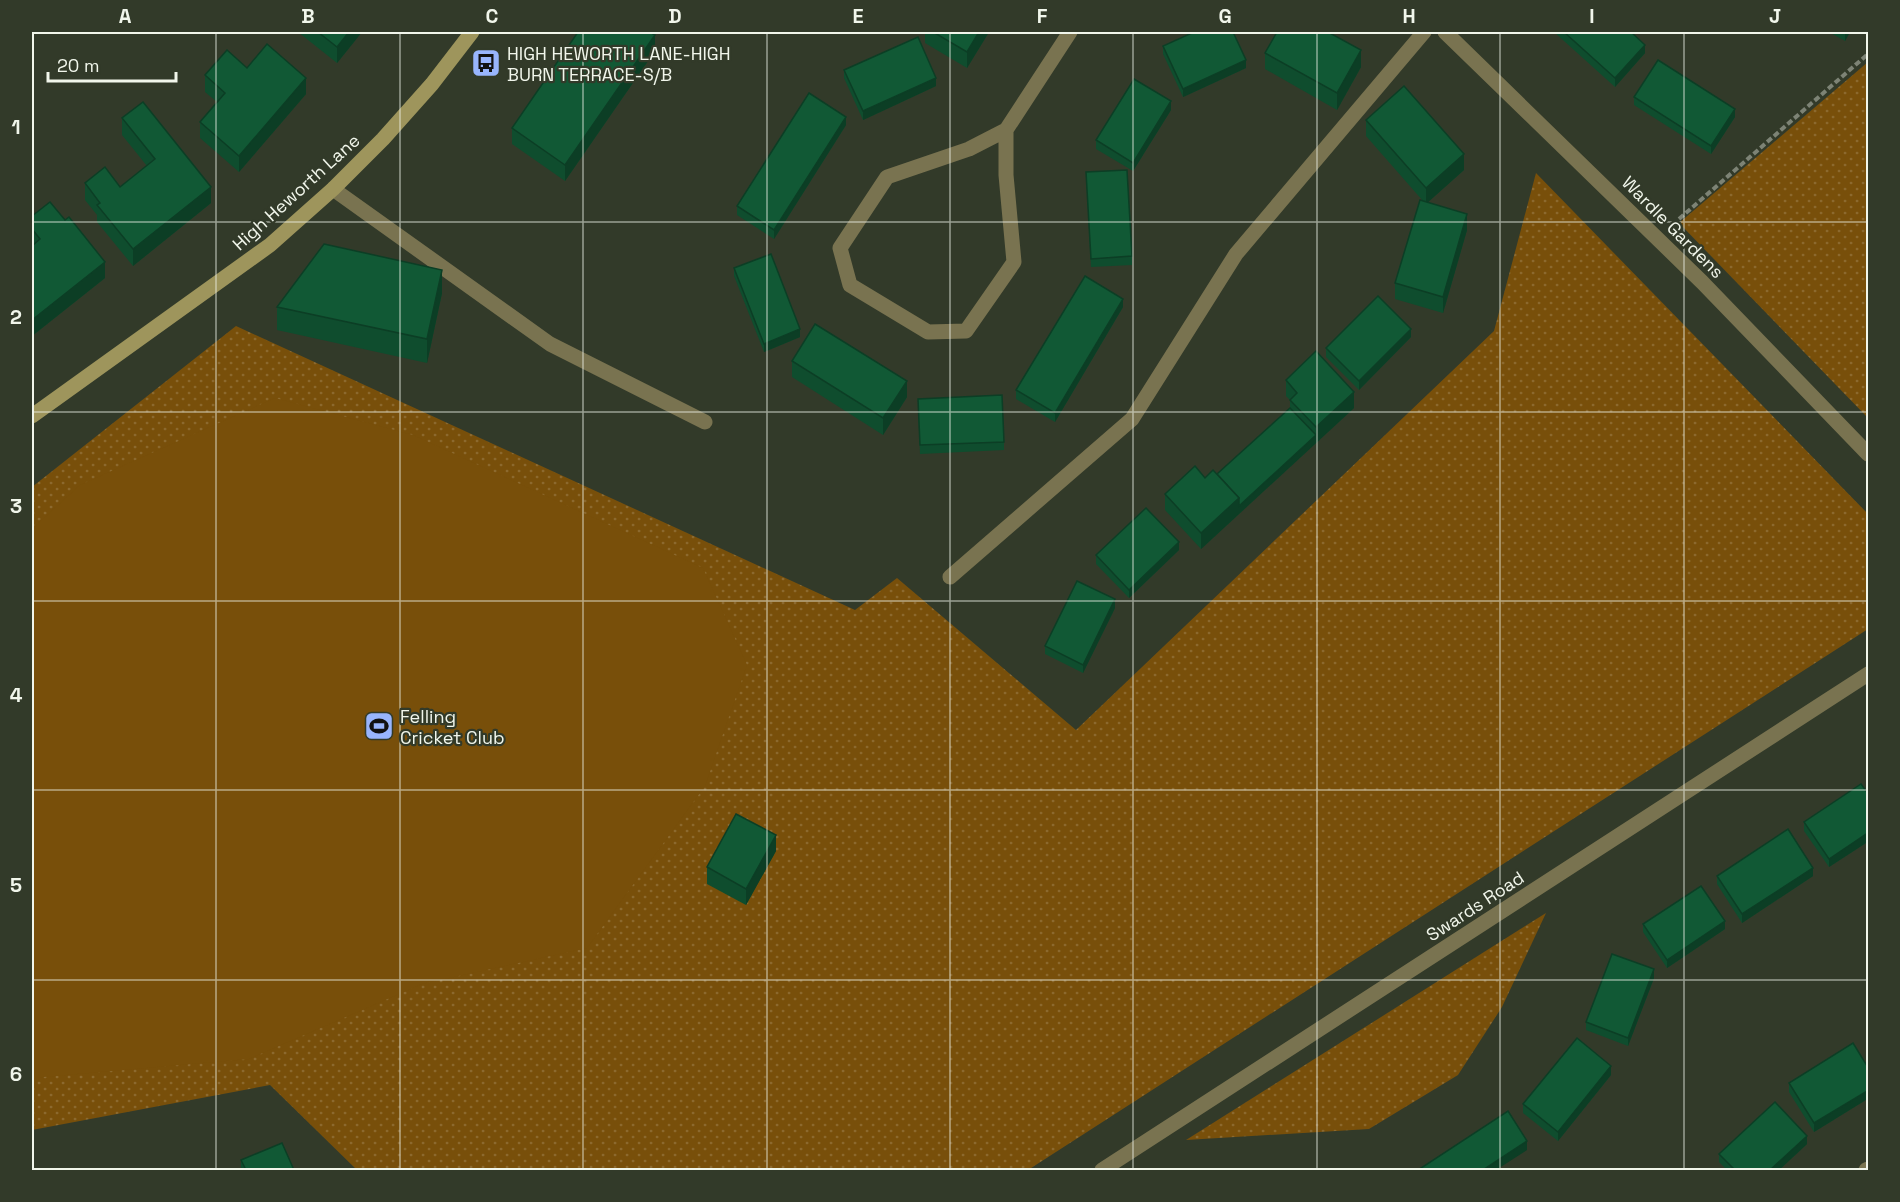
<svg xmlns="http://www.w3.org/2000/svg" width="1900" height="1202" viewBox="0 0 1900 1202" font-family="'Space Grotesk',sans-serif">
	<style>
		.grass { fill: url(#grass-dots) }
		.garden { fill: #784f0a }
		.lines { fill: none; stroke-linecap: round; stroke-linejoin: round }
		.path { stroke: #7d8375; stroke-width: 4; stroke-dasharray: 6 3; stroke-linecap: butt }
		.lane { stroke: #797350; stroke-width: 15 }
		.street { stroke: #797350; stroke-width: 15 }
		.secondary { stroke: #9e955c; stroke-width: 15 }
		.wall { fill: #0f4d2e }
		.shaded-wall { fill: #0c3e25 }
		.building { fill: #115935; stroke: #0c3e25; stroke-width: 1.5 }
		.grid { fill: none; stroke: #f1f6eb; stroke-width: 1.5; stroke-opacity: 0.55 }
		.labels { text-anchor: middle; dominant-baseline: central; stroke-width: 4.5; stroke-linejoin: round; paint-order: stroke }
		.poi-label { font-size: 18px; fill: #f1f6eb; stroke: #323a29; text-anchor: start }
		.street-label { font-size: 18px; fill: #f1f6eb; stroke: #323a29 }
		.neatline { fill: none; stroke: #f1f6eb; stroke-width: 2 }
		.grid-label { font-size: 20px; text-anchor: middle; font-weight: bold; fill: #f1f6eb }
	</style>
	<defs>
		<pattern id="grass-dots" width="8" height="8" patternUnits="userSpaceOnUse" patternTransform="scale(1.5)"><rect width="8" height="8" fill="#784f0a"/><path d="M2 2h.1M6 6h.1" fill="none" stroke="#8c692e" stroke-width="1.8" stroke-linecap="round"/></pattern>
	</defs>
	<rect width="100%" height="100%" fill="#323a29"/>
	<g class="grass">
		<polygon points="1868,62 1868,418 1679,223"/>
		<polygon points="1536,173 1868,514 1868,629 1028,1170 357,1170 270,1085 32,1130 32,487 236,326 855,610 897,578 1076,730 1494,331"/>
		<polygon points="1546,913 1502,1007 1458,1075 1369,1129 1186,1140"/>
	</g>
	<polygon class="garden" points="275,398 413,435 703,568 747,665 705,786 587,948 422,984 249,1059 32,1078 32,529 80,485"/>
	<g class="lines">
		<polyline class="path" points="1679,219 1868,54"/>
		<polyline class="lane" points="333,189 550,344 705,422"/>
		<g class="street">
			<polyline points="1445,32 1702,282 1868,454"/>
			<polyline points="1006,130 1006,175 1014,262 966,331 928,332 850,285 840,248 887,177 969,149 1006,130 1070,32"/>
			<polyline points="950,577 1132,419 1236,254 1424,32"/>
			<polyline points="1102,1170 1868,674"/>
			<polyline points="1866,1170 1868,1169"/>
		</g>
		<polyline class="secondary" points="32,416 270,245 333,189 383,139 432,84 472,32"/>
	</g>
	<g class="wall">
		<polygon points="298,32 362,32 337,63"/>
		<polygon points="925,32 989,32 967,68 925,43"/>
		<polygon points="1554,32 1631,32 1645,53 1615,87"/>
		<polygon points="1829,32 1850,32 1845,41"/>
		<polygon points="1163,46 1246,68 1183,97 1163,54"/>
		<polygon points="655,51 565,181 512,144 512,128"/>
		<polygon points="1265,53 1361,67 1337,110 1265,69"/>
		<polygon points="247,68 306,94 239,172 200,138 200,122 217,102 205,92 205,75"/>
		<polygon points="844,70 936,86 863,120 844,78"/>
		<polygon points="1634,97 1735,117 1711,154 1634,105"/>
		<polygon points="1171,110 1133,171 1096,149 1096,140"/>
		<polygon points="122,118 211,203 133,266 97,222 97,215 85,200 85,183 120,187 147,166 122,135"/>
		<polygon points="1366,120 1464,170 1428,202 1467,230 1443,313 1395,299 1395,283 1423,201 1366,136"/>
		<polygon points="846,125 774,239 737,215 737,206"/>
		<polygon points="1086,172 1132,256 1132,265 1091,267"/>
		<polygon points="32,216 65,220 105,278 32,336"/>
		<polygon points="734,268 800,337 764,352 734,276"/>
		<polygon points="442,293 427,363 277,330 277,307"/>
		<polygon points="1123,307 1055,422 1016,399 1016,390"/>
		<polygon points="1411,337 1359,390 1326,357 1326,348"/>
		<polygon points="792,361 907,397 883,435 792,377"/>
		<polygon points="1286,380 1354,408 1201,549 1165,510 1165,494 1217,474 1290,408 1290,400 1286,396"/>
		<polygon points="918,407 1004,442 1004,450 920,454"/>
		<polygon points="1179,550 1129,598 1096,564 1096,555"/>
		<polygon points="1115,608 1083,673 1045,654 1045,646"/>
		<polygon points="1869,795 1869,841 1829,867 1804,831 1804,822"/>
		<polygon points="776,851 746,905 707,884 707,867"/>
		<polygon points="1717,876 1813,876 1742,923 1717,884"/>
		<polygon points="1643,924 1725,929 1667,968 1643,932"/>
		<polygon points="1654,978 1628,1046 1586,1030 1586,1022"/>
		<polygon points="1869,1069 1869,1098 1814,1132 1789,1092 1789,1083"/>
		<polygon points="1611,1075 1558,1141 1523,1113 1523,1104"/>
		<polygon points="1807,1144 1779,1170 1727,1170 1719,1162 1719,1154"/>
		<polygon points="241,1160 294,1170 241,1170"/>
	</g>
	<g class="shaded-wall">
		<polygon points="349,32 362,32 337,63 337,47"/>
		<polygon points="979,32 989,32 967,68 967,52"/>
		<polygon points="1845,32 1850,32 1845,41"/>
		<polygon points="655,35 655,51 565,181 565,165"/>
		<polygon points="1645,45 1645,53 1615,87 1615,78"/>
		<polygon points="1361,50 1361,67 1337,110 1337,93"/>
		<polygon points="1246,60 1246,68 1183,97 1183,89"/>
		<polygon points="306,78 306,94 239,172 239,156"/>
		<polygon points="936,78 936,86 863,120 863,111"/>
		<polygon points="1171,101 1171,110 1133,171 1133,163"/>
		<polygon points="1735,109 1735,117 1711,154 1711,146"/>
		<polygon points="846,117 846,125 774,239 774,230"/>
		<polygon points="1464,154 1464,170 1426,204 1426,188"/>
		<polygon points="211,187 211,203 133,266 133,249"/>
		<polygon points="1467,214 1467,230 1443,313 1443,297"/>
		<polygon points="105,262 105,278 32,336 32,320"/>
		<polygon points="442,270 442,293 427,363 427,339"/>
		<polygon points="1123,299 1123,307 1055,422 1055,413"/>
		<polygon points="800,329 800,337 764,352 764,344"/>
		<polygon points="1411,329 1411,337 1359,390 1359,381"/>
		<polygon points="907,381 907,397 883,435 883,418"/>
		<polygon points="1354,392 1354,408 1201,549 1201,533 1239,498 1316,435 1316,427"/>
		<polygon points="1179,542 1179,550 1129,598 1129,590"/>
		<polygon points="1115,599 1115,608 1083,673 1083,665"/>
		<polygon points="1869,832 1869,841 1829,867 1829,859"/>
		<polygon points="776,835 776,851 746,905 746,889"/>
		<polygon points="1813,868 1813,876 1742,923 1742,914"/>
		<polygon points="1725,921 1725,929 1667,968 1667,960"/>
		<polygon points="1654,969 1654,978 1628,1046 1628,1038"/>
		<polygon points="1611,1066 1611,1075 1558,1141 1558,1132"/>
		<polygon points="1869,1090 1869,1098 1814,1132 1814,1123"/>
		<polygon points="1807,1136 1807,1144 1779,1170 1770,1170"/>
		<polygon points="1527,1141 1527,1150 1496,1170 1483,1170"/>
	</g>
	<g class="building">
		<polygon points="318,32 349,32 337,47"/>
		<polygon points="578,32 650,32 655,35 565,165 512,128"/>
		<polygon points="933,32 979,32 967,52"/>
		<polygon points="1194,32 1233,32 1246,60 1183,89 1163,46"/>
		<polygon points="1277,32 1328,32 1361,50 1337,93 1265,53"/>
		<polygon points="1564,32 1631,32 1645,45 1615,78"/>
		<polygon points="918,37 936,78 863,111 844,70"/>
		<polygon points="267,44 306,78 239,156 200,122 225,93 205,75 227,50 247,68"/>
		<polygon points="1658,60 1735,109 1711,146 1634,97"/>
		<polygon points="1134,79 1171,101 1133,163 1096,140"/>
		<polygon points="1404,86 1464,154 1426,188 1366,120"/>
		<polygon points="809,93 846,117 774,230 737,206"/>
		<polygon points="143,102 211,187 133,249 97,205 100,203 85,183 105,167 120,187 155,159 122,118"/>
		<polygon points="1127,170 1132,256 1091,259 1086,172"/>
		<polygon points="1420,200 1467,214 1443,297 1395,283"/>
		<polygon points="50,202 65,220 69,217 105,262 32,320 32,246 40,239 32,229 32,216"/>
		<polygon points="324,244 442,270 427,339 277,307"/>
		<polygon points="771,254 800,329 764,344 734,268"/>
		<polygon points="1085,276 1123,299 1055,413 1016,390"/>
		<polygon points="1378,296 1411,329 1359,381 1326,348"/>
		<polygon points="815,324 907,381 883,418 792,361"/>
		<polygon points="1316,351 1354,392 1316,427 1290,400 1297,393 1286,380"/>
		<polygon points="1002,395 1004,442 920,445 918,399"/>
		<polygon points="1290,408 1316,435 1239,506 1239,498 1217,474"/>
		<polygon points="1195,466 1205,478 1213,470 1239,498 1201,533 1165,494"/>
		<polygon points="1146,508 1179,542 1129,590 1096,555"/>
		<polygon points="1077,581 1115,599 1083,665 1045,646"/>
		<polygon points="1861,784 1869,795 1869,832 1829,859 1804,822"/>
		<polygon points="736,814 776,835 746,889 707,867"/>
		<polygon points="1788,829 1813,868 1742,914 1717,876"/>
		<polygon points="1701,886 1725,921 1667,960 1643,924"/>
		<polygon points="1612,954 1654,969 1628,1038 1586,1022"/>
		<polygon points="1577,1038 1611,1066 1558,1132 1523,1104"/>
		<polygon points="1853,1043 1869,1069 1869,1090 1814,1123 1789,1083"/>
		<polygon points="1775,1102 1807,1136 1770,1170 1735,1170 1719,1154"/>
		<polygon points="1508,1111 1527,1141 1483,1170 1418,1170"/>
		<polygon points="282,1143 294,1170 246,1170 241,1160"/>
	</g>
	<path class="grid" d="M 216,32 L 216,1170M 400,32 L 400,1170M 583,32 L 583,1170M 767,32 L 767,1170M 950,32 L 950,1170M 1133,32 L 1133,1170M 1317,32 L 1317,1170M 1500,32 L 1500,1170M 1684,32 L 1684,1170M 32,222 L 1868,222M 32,412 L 1868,412M 32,601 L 1868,601M 32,790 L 1868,790M 32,980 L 1868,980"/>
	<defs>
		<g id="bus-square" transform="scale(1.5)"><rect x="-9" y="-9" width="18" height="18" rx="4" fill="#98b5fd" stroke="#323a29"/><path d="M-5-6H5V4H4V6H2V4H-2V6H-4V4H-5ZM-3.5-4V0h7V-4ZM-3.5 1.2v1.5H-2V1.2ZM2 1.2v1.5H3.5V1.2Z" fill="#111"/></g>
		<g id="stadium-square" transform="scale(1.5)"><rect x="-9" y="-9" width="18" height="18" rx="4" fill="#98b5fd" stroke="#323a29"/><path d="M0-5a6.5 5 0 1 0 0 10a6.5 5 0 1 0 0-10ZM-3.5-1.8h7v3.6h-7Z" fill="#111"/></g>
	</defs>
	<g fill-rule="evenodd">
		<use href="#bus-square" x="486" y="63"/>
		<use href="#stadium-square" x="379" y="726"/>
	</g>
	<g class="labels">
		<g class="poi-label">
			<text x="507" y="53">HIGH HEWORTH LANE-HIGH<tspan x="507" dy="21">BURN TERRACE-S/B</tspan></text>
			<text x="400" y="716">Felling<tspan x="400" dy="21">Cricket Club</tspan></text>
		</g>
		<g class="street-label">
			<text transform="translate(296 192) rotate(-42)">High Heworth Lane</text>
			<text transform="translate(1673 227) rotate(45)">Wardle Gardens</text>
			<text transform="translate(1475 906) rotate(-33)">Swards Road</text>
		</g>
	</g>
	<rect width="1900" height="1202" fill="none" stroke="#323a29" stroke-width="66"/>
	<path d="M48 72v9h128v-9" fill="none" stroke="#f1f6eb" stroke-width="3"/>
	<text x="57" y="72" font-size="18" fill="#f1f6eb" stroke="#323a29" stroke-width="4.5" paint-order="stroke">20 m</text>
	<rect x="33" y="33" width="1834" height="1136" class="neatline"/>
	<g class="grid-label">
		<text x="125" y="23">A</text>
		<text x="308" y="23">B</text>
		<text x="492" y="23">C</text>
		<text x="675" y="23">D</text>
		<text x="858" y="23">E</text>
		<text x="1042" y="23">F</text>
		<text x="1225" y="23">G</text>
		<text x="1409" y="23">H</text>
		<text x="1592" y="23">I</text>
		<text x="1775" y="23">J</text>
		<text x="16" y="134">1</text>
		<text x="16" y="324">2</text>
		<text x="16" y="513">3</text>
		<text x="16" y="702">4</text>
		<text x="16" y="892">5</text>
		<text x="16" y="1081">6</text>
	</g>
</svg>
